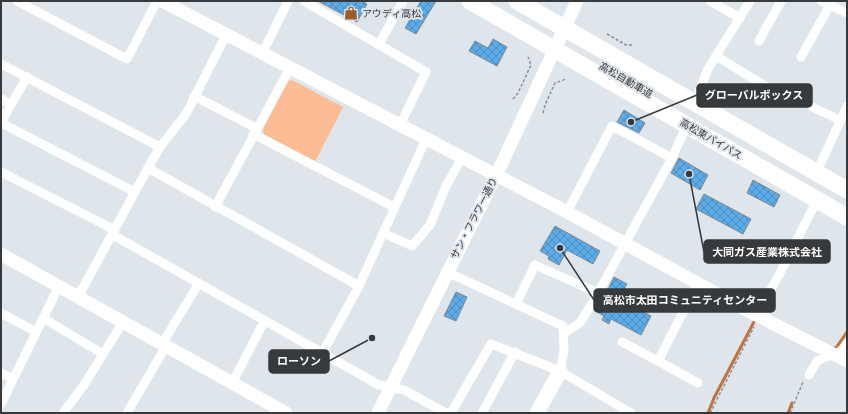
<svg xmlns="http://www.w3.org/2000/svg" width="848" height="414" viewBox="0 0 848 414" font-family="'PT Sans','Noto Sans JP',sans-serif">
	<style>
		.park { fill: #fdbd94 }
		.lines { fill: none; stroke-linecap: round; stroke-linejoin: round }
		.stream { stroke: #c0733c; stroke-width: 3 }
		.building { fill: url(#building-cross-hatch); stroke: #81878d }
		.path { stroke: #8b9094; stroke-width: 1.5; stroke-dasharray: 3 2; stroke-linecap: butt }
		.street { stroke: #fff; stroke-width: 9 }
		.secondary { stroke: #fff; stroke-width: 13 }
		.primary { stroke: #fff; stroke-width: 15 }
		.highway { stroke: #fff; stroke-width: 17 }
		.labels { text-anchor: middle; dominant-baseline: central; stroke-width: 4; stroke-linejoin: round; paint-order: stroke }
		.poi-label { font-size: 10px; fill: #373a3c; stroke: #dee5eb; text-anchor: start }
		.street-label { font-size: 10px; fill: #373a3c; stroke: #dee5eb }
		.leader { fill: none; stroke: #373a3c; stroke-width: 1.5 }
		.callout-dot { fill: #373a3c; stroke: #dee5eb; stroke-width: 1.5 }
		.callout { fill: #373a3c; stroke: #373a3c; stroke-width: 1.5 }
		.callout-label { font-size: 11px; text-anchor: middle; font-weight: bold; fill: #fff }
	</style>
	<defs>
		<pattern id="building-cross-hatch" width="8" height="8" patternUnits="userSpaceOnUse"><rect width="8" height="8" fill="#5cace9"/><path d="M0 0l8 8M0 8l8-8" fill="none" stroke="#4d8dbe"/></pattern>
	</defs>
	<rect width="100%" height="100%" fill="#dee5eb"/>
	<polygon class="park" points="292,80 343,107 315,162 264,134 263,129 288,81"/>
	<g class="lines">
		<g class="stream">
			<polyline points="834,348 836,348 847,332"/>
			<polyline points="708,413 714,398 755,320 754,319"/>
			<polyline points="788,413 792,403"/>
		</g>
	</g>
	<g class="building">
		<polygon points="318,1 362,1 367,4 357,22"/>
		<polygon points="421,1 436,1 416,34 405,28"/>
		<polygon points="493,39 507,47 497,66 469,51 475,41 488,48"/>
		<polygon points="624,110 645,123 639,133 617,122"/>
		<polygon points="679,158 708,175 700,190 671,173"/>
		<polygon points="753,180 780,195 774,207 747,193"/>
		<polygon points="704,194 751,219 743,234 696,209"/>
		<polygon points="555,226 600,251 593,264 567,250 559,265 548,259 549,256 540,251"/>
		<polygon points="614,277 627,284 619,298 651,316 641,335 611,319 609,324 602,320 604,316 597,312"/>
		<polygon points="456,292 467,297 456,321 444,316"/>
	</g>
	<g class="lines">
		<g class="path">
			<polyline points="594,2 595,1"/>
			<polyline points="607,34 626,45 633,45"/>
			<polyline points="513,99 518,93 531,65 528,57"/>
			<polyline points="543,113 545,105 555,83 566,79"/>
			<polyline points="710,413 754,327"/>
			<polyline points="790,413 803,382"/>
		</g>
		<g class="street">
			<polyline points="17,1 127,59 157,1"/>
			<polyline points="304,1 426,72 400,125"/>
			<polyline points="710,1 740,18"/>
			<polyline points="821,1 847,13"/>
			<polyline points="759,41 781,1"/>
			<polyline points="379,44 403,1"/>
			<polyline points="262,54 288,1"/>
			<polyline points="716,56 775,92"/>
			<polyline points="801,57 830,5"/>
			<polyline points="1,64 160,147"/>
			<polyline points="194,96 256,128"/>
			<polyline points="697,96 708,69 750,1"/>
			<polyline points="1,99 10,104"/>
			<polyline points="812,107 840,120"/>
			<polyline points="1,122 27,77"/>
			<polyline points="1,123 135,192"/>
			<polyline points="253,134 394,207"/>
			<polyline points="820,165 847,106"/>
			<polyline points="148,168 359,286"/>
			<polyline points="1,172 115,230"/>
			<polyline points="215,207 290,68"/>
			<polyline points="567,212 612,126 672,158"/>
			<polyline points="383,233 412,246 430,225 446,186 462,158"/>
			<polyline points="113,235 379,385 404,390 446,413"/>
			<polyline points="447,272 563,326 564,351 560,371"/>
			<polyline points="78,297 148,168 160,147 186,114 226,35"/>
			<polyline points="516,304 535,265 598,293"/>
			<polyline points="1,313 36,332"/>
			<polyline points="756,315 779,275 817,200"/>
			<polyline points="43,318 103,354"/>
			<polyline points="564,333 580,323 598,293 672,158 687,125"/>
			<polyline points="622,342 658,361 698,283"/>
			<polyline points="162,344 199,283"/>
			<polyline points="323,352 359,286 426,139"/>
			<polyline points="658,361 698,383"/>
			<polyline points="1,373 13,379"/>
			<path d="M 809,375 L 817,361 C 830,353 837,358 847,344"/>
			<polyline points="232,383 265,320"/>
			<polyline points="1,404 59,286"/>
			<polyline points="63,413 84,385 123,322"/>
			<polyline points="127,413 166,346"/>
			<polyline points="451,413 491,344 560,371 631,413"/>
			<polyline points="482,413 515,352"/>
		</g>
		<g class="secondary">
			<polyline points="162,1 567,212 756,315 847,361"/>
			<polyline points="1,254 286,413"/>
			<polyline points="378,413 502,163 577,1"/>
		</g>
		<polyline class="primary" points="537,413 560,371"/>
		<g class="highway">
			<polyline points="470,1 847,217"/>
			<polyline points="517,1 847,190"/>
		</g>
	</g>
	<defs>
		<g id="shop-bare" transform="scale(1.08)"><path d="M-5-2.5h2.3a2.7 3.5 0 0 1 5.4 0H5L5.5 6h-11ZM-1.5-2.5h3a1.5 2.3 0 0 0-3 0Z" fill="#9e5b2a" stroke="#dee5eb" stroke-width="2.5" paint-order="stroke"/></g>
	</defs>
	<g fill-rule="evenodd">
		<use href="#shop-bare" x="351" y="13"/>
	</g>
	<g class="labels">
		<g class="poi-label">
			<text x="362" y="13">アウディ高松</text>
		</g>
		<g class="street-label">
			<text transform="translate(626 80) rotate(30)">高松自動車道</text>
			<text transform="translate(711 139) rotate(30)">高松東バイパス</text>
			<text transform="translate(474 218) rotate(-63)">サン・フラワー通り</text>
		</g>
	</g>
	<path class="leader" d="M631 122L697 95M689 174L704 252M560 248L594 300M372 338L329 361"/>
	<g class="callout-dot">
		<circle cx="631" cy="122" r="4"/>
		<circle cx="689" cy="174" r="4"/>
		<circle cx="560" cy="248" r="4"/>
		<circle cx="372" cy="338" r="4"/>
	</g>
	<g class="callout">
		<rect x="697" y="84" width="115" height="23" rx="4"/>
		<rect x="704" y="240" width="126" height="23" rx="4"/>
		<rect x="594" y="289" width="181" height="23" rx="4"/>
		<rect x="269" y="350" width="60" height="23" rx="4"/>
	</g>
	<g class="callout-label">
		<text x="754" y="99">グローバルボックス</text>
		<text x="767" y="256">大同ガス産業株式会社</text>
		<text x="685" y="304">高松市太田コミュニティセンター</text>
		<text x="299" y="365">ローソン</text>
	</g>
	<rect width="848" height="414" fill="none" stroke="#373a3c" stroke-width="4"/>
</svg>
